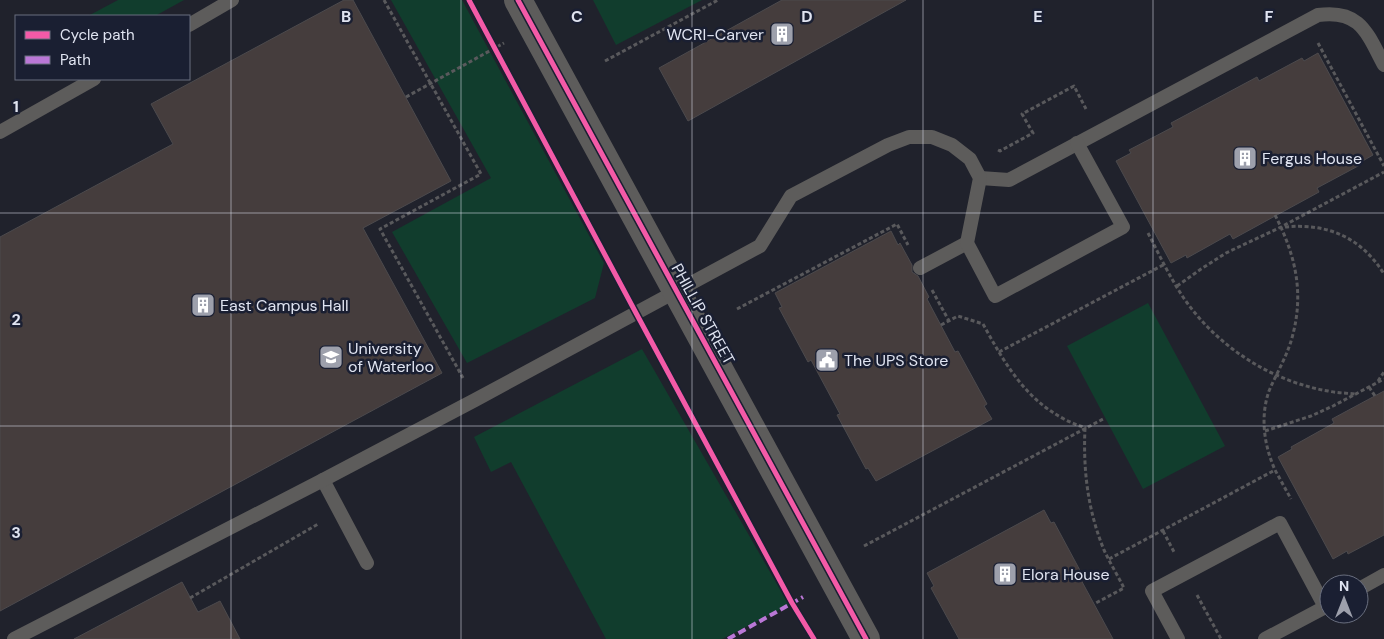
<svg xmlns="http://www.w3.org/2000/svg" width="1384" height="639" viewBox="0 0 1384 639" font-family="'DM Sans',sans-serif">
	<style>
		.green { fill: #113d2d }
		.building { fill: #453d3d; stroke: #4c4a4d }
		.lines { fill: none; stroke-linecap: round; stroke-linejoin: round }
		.path { stroke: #59595c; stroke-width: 3; stroke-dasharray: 4 2.5; stroke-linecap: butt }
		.service { stroke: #5d5c5b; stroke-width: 14 }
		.tertiary { stroke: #5d5c5b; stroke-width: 28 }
		.quiet { stroke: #ba77d6; stroke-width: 4; stroke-dasharray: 8 4; stroke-linecap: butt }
		.cycleway-casing { stroke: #1a1f32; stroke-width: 8 }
		.cycleway { stroke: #f35aa7; stroke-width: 5 }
		.grid { fill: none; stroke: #e0e4f1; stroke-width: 1; stroke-opacity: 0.55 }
		.labels { text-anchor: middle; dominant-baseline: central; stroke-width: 5; stroke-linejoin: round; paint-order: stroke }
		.poi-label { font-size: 16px; fill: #e0e4f1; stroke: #1a1f32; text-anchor: start }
		.street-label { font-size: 16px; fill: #e0e4f1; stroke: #1a1f32 }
		.grid-label { font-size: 16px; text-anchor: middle; font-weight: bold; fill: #e0e4f1; stroke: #1a1f32; stroke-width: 5; stroke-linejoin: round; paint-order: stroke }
	</style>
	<rect width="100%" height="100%" fill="#20222c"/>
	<g class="green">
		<polygon points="118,0 184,0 155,16 88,16"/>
		<polygon points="391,0 462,0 604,263 595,298 467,363 392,232 491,178"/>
		<polygon points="593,0 702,0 616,45"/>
		<polygon points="1148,303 1225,446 1143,489 1067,346"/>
		<polygon points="642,349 789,605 722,639 606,639 511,462 491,472 474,437"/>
	</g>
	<g class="building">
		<polygon points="344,0 353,0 451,181 363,228 442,373 0,611 0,237 173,144 151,104"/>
		<polygon points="782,0 906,0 688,121 659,68"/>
		<polygon points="1318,53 1373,155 1359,163 1360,165 1317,188 1319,192 1233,239 1230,234 1187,258 1186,255 1171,263 1116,161 1131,153 1129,150 1173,127 1171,123 1257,77 1259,81 1302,58 1304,61"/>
		<polygon points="891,231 898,245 900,243 912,265 912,272 918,276 929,297 927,299 955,352 958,351 987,404 984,406 992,419 876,481 868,468 866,469 837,415 840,414 811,360 808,362 779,308 782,307 775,293"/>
		<polygon points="1384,391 1384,535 1348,554 1347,551 1333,559 1278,457 1292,449 1291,447 1334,423 1332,419"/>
		<polygon points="1044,510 1051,523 1054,522 1083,576 1080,578 1113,639 959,639 931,588 934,586 927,573"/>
		<polygon points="182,582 198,612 220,601 240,639 74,639"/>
	</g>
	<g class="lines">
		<g class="path">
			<polyline points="384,0 481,174 380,229 463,378"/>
			<polyline points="1318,43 1384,166"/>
			<polyline points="605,61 718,0"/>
			<polyline points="406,97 504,43"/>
			<polyline points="998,150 1000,151 1033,133 1022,114 1074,86 1086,109"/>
			<path d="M 1275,215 C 1295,254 1304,291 1293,334 C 1288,355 1277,372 1269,391 C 1260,417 1264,445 1275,470"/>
			<path d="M 1285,227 C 1327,223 1361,237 1384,274"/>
			<path d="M 1148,233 C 1162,260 1175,289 1195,313 C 1228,353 1276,382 1328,391 C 1337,393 1346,393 1355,394"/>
			<polyline points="1177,286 1201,269 1226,253 1281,227 1384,172"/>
			<polyline points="932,290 949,321"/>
			<polyline points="737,309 897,224 908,245"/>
			<path d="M 941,325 L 958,316 L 983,324 C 1004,362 1024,398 1064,419 C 1071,423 1078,425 1085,428 C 1083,471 1088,511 1104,550 C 1110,563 1118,576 1124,588 L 1094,604"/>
			<polyline points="999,352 1165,264"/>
			<polyline points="1378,381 1384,372"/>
			<polyline points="1369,387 1375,396"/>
			<polyline points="1265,431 1311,416 1333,406 1384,379"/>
			<polyline points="1163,531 1174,552"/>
			<polyline points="864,546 1105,418"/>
			<polyline points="1109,559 1275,470 1291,499"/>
			<polyline points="1197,595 1221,639"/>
			<polyline points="190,598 318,524"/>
		</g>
		<g class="service">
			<polyline points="189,25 232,0"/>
			<polyline points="0,132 94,79"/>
			<path d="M 980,178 L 1009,180 L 1318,15 C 1360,9 1367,33 1384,65"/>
			<polyline points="920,268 967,243"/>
			<polyline points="323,480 367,563"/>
			<polyline points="1359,589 1384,575"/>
			<polyline points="14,639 323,480 475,400 760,246 791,196 888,145 909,137 932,137 952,145 970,159 980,178 967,243 995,296 1123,227 1077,143"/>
			<polyline points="1178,639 1152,591 1280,523 1325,607"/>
			<polyline points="1265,639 1329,605"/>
		</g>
		<polyline class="tertiary" points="518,0 866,639"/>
		<polyline class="quiet" points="728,639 803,597"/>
		<g class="cycleway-casing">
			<g id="cycleway">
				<polyline points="469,0 636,313 792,603 814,639"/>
				<polyline points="518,0 866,639"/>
			</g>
		</g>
		<use href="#cycleway" class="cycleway"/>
	</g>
	<path class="grid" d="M 231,0 L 231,639M 461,0 L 461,639M 692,0 L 692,639M 923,0 L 923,639M 1153,0 L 1153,639M 0,213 L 1384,213M 0,426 L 1384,426"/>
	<defs>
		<g id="building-square" transform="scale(1.25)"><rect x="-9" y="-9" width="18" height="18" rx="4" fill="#9da0ac" stroke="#1a1f32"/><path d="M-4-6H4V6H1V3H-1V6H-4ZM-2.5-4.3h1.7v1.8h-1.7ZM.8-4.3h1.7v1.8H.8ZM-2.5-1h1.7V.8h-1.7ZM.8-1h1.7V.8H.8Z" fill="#fff"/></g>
		<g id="university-square" transform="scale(1.25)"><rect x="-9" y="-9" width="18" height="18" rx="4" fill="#9da0ac" stroke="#1a1f32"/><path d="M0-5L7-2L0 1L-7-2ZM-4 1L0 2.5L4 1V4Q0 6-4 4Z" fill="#fff"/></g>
		<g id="civic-square" transform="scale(1.25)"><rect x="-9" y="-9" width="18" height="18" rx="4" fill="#9da0ac" stroke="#1a1f32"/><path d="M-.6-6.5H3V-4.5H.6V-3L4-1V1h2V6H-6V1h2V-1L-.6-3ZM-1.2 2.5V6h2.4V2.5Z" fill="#fff"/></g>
	</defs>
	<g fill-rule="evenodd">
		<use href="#building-square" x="782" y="34"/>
		<use href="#building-square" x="1245" y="158"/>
		<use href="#building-square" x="203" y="305"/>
		<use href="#university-square" x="331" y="357"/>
		<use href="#civic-square" x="827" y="360"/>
		<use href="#building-square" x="1005" y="574"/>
	</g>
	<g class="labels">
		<g class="poi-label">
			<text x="764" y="34" text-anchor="end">WCRI-Carver</text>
			<text x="1262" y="158">Fergus House</text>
			<text x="220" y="305">East Campus Hall</text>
			<text x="348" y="348">University<tspan x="348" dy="18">of Waterloo</tspan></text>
			<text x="844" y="360">The UPS Store</text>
			<text x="1022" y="574">Elora House</text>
		</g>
		<g class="street-label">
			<text transform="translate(703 314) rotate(61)">PHILLIP STREET</text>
		</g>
	</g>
	<g class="grid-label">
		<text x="346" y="22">B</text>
		<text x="577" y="22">C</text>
		<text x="807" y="22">D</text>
		<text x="1038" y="22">E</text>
		<text x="1269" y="22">F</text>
		<text x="16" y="112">1</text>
		<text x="16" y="325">2</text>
		<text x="16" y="538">3</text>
	</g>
	<rect x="15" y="15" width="175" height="65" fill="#1a1f32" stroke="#696e7e"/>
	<rect x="25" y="31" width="25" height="8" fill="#f35aa7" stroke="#696e7e"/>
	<text x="60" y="40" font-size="15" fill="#e0e4f1">Cycle path</text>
	<rect x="25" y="56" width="25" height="8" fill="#ba77d6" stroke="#696e7e"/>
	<text x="60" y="65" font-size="15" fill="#e0e4f1">Path</text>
	<g transform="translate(1344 599)"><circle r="24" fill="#1a1f32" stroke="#696e7e"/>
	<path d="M0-4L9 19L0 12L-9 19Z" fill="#9da0ac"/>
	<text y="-8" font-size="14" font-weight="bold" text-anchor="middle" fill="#e0e4f1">N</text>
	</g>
</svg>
